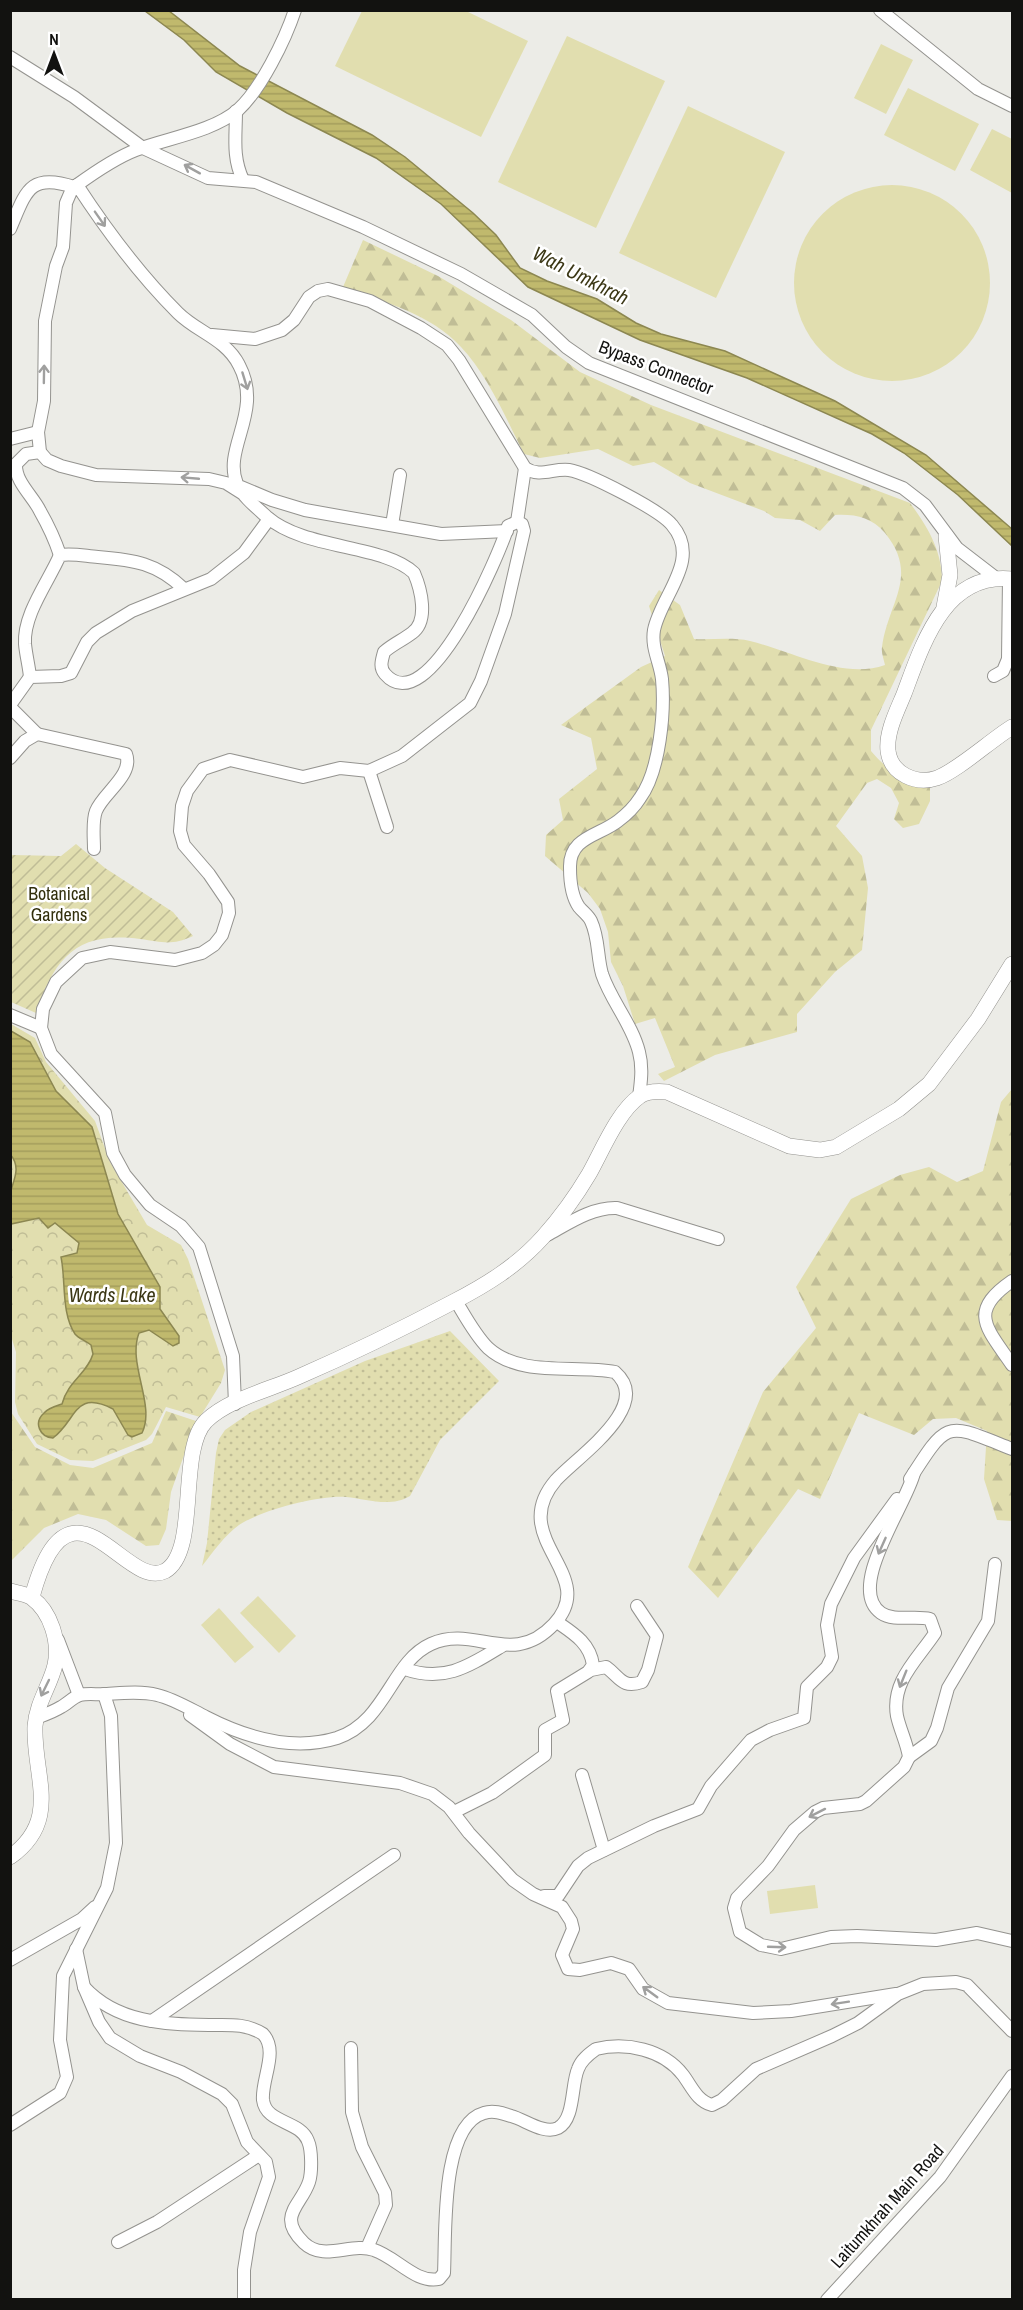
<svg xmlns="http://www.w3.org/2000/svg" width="1023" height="2310" viewBox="0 0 1023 2310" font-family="'Archivo Narrow',sans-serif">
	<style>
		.grass { fill: url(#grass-dots) }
		.forest { fill: url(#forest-firs) }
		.park { fill: url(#park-crowns) }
		.garden { fill: url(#garden-furrows) }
		.pitch { fill: #e1deaf }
		.water { fill: url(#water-rules); stroke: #8c8751; stroke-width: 1.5 }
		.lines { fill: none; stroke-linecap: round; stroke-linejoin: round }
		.minor-casing { stroke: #94938f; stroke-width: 14 }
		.major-casing { stroke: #94938f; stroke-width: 16 }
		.minor { stroke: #fff; stroke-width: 12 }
		.major { stroke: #fff; stroke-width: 15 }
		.oneway { stroke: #a0a09f }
		.labels { text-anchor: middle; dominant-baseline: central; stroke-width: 5; stroke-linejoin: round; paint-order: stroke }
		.street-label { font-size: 18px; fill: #121210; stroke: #fff }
		.park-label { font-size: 18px; fill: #322f0c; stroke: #fff }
		.water-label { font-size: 20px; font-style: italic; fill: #3b3715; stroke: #fff }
	</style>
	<defs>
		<pattern id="grass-dots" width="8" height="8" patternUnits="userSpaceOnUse" patternTransform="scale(1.5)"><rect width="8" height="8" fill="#e1deaf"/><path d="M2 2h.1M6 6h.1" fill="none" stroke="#c0bd96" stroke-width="1.8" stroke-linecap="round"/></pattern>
		<pattern id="forest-firs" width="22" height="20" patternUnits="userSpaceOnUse" patternTransform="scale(1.5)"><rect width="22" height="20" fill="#e1deaf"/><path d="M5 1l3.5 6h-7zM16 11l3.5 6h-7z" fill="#c0bd96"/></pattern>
		<pattern id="park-crowns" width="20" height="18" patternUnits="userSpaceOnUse" patternTransform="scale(1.5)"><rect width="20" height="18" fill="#e1deaf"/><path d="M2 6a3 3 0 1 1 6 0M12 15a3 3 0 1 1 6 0" fill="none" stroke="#c0bd96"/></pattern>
		<pattern id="garden-furrows" width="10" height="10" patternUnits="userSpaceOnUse" patternTransform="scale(1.5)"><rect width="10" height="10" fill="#e1deaf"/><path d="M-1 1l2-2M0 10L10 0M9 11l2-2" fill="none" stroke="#c0bd96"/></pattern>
		<pattern id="water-rules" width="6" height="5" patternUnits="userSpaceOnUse" patternTransform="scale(1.5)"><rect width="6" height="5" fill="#c0b96d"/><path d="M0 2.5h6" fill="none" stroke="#a49e5d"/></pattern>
	</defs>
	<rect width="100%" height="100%" fill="#ecece7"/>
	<path class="grass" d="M 450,1331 L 499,1381 L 440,1440 L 410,1496 C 390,1508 367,1499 346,1497 C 319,1495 262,1510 239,1525 C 224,1536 214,1551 202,1566 L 207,1543 L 216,1453 L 219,1439 L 225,1430 L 251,1412 L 365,1361 Z"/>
	<g class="forest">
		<path d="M 363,240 L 438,276 L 511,320 L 580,372 L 651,405 L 910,503 C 928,527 942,551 942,581 L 871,730 L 871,751 C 891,774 901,778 930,785 L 930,801 L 919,824 L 903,828 L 894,819 L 899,803 L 891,788 L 877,779 L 867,783 L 836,826 L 862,856 L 868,888 L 862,950 L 835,972 L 797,1014 L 797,1032 L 715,1055 L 664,1081 L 658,1074 L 675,1067 L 655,1018 L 635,1024 L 623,986 L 611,962 L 608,932 L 600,909 L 588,893 L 545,856 L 546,835 L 563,820 L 559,799 L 597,769 L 591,738 L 561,725 L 641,667 L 665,656 L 649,606 L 659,590 L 680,605 L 694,639 C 712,640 733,637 750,641 C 791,651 843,680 885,665 C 884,660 881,653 882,647 C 888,602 920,576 885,533 C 871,517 855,514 835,515 L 820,531 L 800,520 L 775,518 L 764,511 L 690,483 L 654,462 L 633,466 L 598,449 L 540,458 L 524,454 C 507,420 487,374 461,347 C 431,314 384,302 343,287 Z"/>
		<polygon points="1012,1089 1012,1521 997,1520 984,1479 987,1431 956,1418 933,1419 914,1435 859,1413 820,1499 798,1489 718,1598 688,1567 763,1392 816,1328 796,1287 851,1199 900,1175 929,1167 957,1182 983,1171 1001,1102"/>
		<polygon points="166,1411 196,1421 171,1492 166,1529 159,1545 146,1546 106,1520 78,1514 44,1528 11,1561 11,1412 35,1447 70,1465 93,1468 152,1443"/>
	</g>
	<polygon class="park" points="11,1024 35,1038 46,1062 95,1121 110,1162 147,1225 181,1245 188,1259 225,1370 221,1383 200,1417 166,1407 152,1434 146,1440 93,1461 70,1460 37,1444 18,1414 15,1402 16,1352 11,1336"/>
	<path class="garden" d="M 76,844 L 105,868 L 173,912 L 193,936 C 171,946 163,942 140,939 C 77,931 55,957 36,1013 L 11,1002 L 11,855 L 61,856 Z"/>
	<g class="pitch">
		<polygon points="362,11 466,11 528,41 481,137 335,66"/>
		<polygon points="567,36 665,81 596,228 498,182"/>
		<polygon points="881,44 913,60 886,114 854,98"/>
		<polygon points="908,88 979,124 955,171 884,135"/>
		<polygon points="688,106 785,152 716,298 619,253"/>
		<polygon points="992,129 1012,139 1012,193 970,170"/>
		<circle cx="892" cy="283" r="98"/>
		<polygon points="258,1596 296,1636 279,1653 240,1613"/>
		<polygon points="219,1608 254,1647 235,1663 201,1625"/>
		<polygon points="815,1885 818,1908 770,1914 767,1891"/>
	</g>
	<g class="water">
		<polygon points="145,11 169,11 240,66 372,135 405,157 473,213 496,235 520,268 547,281 597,299 636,323 661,334 725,351 835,401 926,455 1012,529 1012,546 958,495 904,453 872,434 747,378 640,340 528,287 441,204 376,158 287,113 216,72 184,40"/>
		<path d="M 11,1031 L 30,1042 L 56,1091 L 92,1127 L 118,1214 L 160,1287 L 160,1309 L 179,1336 L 179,1343 L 173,1346 L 149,1330 L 139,1333 C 127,1364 156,1405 142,1433 L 132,1437 L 128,1435 L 113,1409 C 74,1389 77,1420 53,1438 C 40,1437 33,1423 44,1413 C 48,1408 56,1406 62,1404 C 68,1381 87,1374 93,1354 L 91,1345 C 86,1341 78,1338 75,1334 C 61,1313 66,1281 61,1257 L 77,1253 L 79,1243 L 55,1223 L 48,1228 L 39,1218 L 11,1224 C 10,1214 9,1203 10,1194 C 13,1180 22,1168 10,1154 Z"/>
	</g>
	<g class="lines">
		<g class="minor-casing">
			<g id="minor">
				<polyline points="880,10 978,89 1012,106"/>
				<polyline points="10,57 74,97 143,148 208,178 256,182 363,227 461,274 532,315 566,347 589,363 903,488 925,505 957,548 996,578"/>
				<path d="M 236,111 C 236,136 232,157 243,180"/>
				<path d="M 77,185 C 95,172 115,158 136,150 C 167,138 212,132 238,110 C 261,89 285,40 295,10"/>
				<path d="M 10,229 C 26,192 29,172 74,187"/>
				<path d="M 212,335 L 255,339 L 282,330 L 294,320 L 309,297 L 318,291 L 328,289 L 370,301 L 421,328 L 447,345 L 459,360 L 525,468 C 540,478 553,468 569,470 C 588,473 660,510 672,525 C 702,560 661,595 654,630 C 651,648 660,662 662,679 C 665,711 660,771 640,798 C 635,806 626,815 618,821 C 599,836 569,837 570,868 C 570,880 572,897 579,907 C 583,912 588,915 591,921 C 599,938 597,956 602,974 C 611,1001 632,1024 639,1052 C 643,1067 641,1082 639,1097"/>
				<polyline points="10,439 38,432"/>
				<path d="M 40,452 L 26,454 L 16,464 C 15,482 33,496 40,511 C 48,525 55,540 60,555"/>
				<polyline points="241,487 272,500 305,510 441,534 507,531"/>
				<polyline points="517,522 525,468"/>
				<polyline points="392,525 400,475"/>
				<polyline points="994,676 1003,671 1008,659 1009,579"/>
				<path d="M 30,677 C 29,666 26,655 25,644 C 23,614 49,581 60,555 C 73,553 85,556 98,557 C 134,560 157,563 184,589"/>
				<polyline points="10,705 30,677 61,676 71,673 87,642 96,633 132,611 211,579 244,553 269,519"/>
				<polyline points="10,707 37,734"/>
				<path d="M 10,758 L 25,741 L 37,734 L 126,754 C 134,775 103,793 96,811 C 92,821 94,837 94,849"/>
				<polyline points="369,771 387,827"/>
				<polyline points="10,1015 41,1028"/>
				<path d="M 547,1235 C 569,1223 592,1207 617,1208 L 718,1239"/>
				<path d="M 1012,1281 C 967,1312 987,1328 1012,1365"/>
				<path d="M 235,1404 L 233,1356 L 199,1247 L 181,1226 L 150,1205 L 125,1175 L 113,1153 L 105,1113 L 51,1054 L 41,1028 L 43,1009 L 56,982 L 82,958 L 110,952 L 175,960 L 202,953 L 214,945 L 222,935 L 229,913 L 228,902 L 209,874 L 184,845 L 180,831 L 182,806 L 187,791 L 203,769 L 230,760 L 303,777 L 340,768 L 369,771 L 402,756 L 470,703 L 481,681 L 505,614 L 524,531 L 522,524 L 517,522 L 508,526 C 500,553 428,724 385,674 C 379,667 382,660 384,652 C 393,644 403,640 412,633 C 429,621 421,589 414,573 C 383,544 305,550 267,517 C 257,508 242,496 237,484 C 222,448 264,412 239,365 C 226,339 197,332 178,313 C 139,274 107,231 77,185 L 72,189 L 66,203 L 63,247 L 56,266 L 45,321 L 44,401 L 38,432 L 40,452 L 47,460 L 61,466 L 96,475 L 209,479 L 226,483 L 245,495"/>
				<path d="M 914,1473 C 907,1504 845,1588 881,1613 C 894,1622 915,1615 930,1619 L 935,1633 C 918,1659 891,1681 897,1716 C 900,1730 907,1743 909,1757 L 904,1767 L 866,1801 L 860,1804 L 823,1808 L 815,1812 L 794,1830 L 768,1866 L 737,1898 L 734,1908 L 740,1932 L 761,1945 L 781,1949 L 831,1937 L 857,1936 L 936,1940 L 977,1933 L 1012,1941"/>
				<path d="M 910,1479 C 949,1418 946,1423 1012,1449"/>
				<polyline points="58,1640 79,1695"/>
				<path d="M 405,1669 C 444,1683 469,1666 502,1646"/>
				<path d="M 591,1670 L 606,1667 C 620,1677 622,1689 642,1682 L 648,1670 L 657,1636 L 637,1606"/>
				<polyline points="190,1715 230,1744 274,1767 400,1783 432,1794 449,1807 469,1833 513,1880 533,1894 562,1907 571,1921 573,1929 562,1955 568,1969 580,1970 611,1963 629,1969 643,1989 668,2003 753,2013 791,2011 896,1994"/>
				<path d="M 36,1718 C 44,1715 53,1712 61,1707 C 67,1704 73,1697 80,1695 C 88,1693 99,1695 107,1694 C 123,1693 141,1691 157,1695 C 174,1699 190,1709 206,1717 C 245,1737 292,1752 337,1738 C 387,1721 391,1662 431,1644 C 475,1624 512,1669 554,1624 C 601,1574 505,1539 556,1480 C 578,1456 654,1406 615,1372 C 576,1364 521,1378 488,1348 C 475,1335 465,1316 456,1301"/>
				<polyline points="909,1757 931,1741 937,1728 948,1688 988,1621 995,1564"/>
				<polyline points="582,1775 604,1850"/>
				<path d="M 454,1812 L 492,1793 L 545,1755 L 545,1730 L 563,1720 L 557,1691 L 588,1672 L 593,1665 C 590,1643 573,1633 557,1622"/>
				<polyline points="544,1896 558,1896 578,1866 588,1858 654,1826 698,1809 711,1786 751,1740 770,1730 804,1718 807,1687 827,1667 832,1657 827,1625 831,1604 854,1558 897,1499"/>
				<polyline points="76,1949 84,1987 99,2022 110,2038 140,2056 181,2072 222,2094 232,2104 247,2142 266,2162 269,2177 250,2232 244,2270 244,2300"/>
				<polyline points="10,1960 82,1919 95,1907"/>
				<path d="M 84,1987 C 117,2023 164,2024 209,2025 C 228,2025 246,2023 263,2034 C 279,2051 261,2080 263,2100 C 266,2124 300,2120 308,2141 C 312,2150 312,2173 309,2182 C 301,2206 276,2216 304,2243 C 324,2262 351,2242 374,2250 C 396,2257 416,2284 439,2279 L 444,2273 C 446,2236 440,2125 484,2113 C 493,2110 502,2113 511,2116 C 524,2119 544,2135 558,2128 C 575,2119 571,2085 578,2069 C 581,2060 589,2054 596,2049 C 626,2042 663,2049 683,2075 C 692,2087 697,2101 712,2105 L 722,2100 L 756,2069 L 832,2036 L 858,2023 L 898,1994 L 923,1984 L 956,1982 L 967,1985 L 1012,2031"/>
				<polyline points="152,2021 394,1855"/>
				<polyline points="351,2048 352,2112 362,2147 385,2193 386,2205 367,2248"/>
				<polyline points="10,2125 60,2093 67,2077 60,2040 63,1976 107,1888 116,1843 111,1716 104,1694"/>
				<polyline points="118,2242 157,2222 259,2155"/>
				<polyline points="827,2300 940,2177 1012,2076"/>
			</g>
		</g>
		<g class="major-casing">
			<g id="major">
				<path d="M 1012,579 C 945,572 923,643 904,694 C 897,711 886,732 888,751 C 891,774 916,785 937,778 C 957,771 991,740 1012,727"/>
				<polyline points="944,607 950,575 946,536"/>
				<path d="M 10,1591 C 17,1593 27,1594 32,1598 C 51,1612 60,1642 55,1665 C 50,1686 37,1702 35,1726 C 33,1776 62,1820 10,1857"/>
				<path d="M 32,1597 C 70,1458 125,1592 165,1571 C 200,1551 177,1450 206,1421 C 229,1399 269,1390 298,1377 C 351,1354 402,1329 453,1302 C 486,1285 517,1266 543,1237 C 560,1218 576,1196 589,1174 C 602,1151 618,1111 640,1096 C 648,1091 657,1091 667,1092 L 789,1146 L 820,1150 L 836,1147 L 899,1109 L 929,1084 L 978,1019 L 1012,964"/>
			</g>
		</g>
		<use href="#minor" class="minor"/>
		<use href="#major" class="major"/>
	</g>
	<defs><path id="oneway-shaft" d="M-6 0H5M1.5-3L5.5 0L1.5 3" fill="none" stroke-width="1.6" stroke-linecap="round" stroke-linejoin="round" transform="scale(1.5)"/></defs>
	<g class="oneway">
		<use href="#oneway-shaft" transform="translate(192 169) rotate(-151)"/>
		<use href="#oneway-shaft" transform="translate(100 219) rotate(55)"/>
		<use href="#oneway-shaft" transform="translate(44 374) rotate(-89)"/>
		<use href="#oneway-shaft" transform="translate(245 381) rotate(73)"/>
		<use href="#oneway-shaft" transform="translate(190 478) rotate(-175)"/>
		<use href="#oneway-shaft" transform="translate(882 1546) rotate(114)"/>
		<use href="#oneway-shaft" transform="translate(903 1679) rotate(112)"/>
		<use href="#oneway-shaft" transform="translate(45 1688) rotate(116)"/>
		<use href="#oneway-shaft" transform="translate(817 1813) rotate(153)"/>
		<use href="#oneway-shaft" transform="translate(777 1947) rotate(2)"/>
		<use href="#oneway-shaft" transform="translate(650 1992) rotate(-144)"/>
		<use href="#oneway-shaft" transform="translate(840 2003) rotate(171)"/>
	</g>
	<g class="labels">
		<g class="street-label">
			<text transform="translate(656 367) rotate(21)">Bypass Connector</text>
			<text transform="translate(887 2206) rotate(-48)">Laitumkhrah Main Road</text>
		</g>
		<g class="park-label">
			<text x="59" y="893">Botanical<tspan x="59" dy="21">Gardens</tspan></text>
		</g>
		<g class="water-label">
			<text transform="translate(581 275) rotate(27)">Wah Umkhrah</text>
			<text x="112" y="1294">Wards Lake</text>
		</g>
	</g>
	<rect width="1023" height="2310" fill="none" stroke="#121210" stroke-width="24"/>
	<g transform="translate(54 54)" stroke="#ffffff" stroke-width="4.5" paint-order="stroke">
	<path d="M0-4.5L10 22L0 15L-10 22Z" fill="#121210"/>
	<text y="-9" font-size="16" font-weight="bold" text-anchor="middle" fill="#121210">N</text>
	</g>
</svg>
